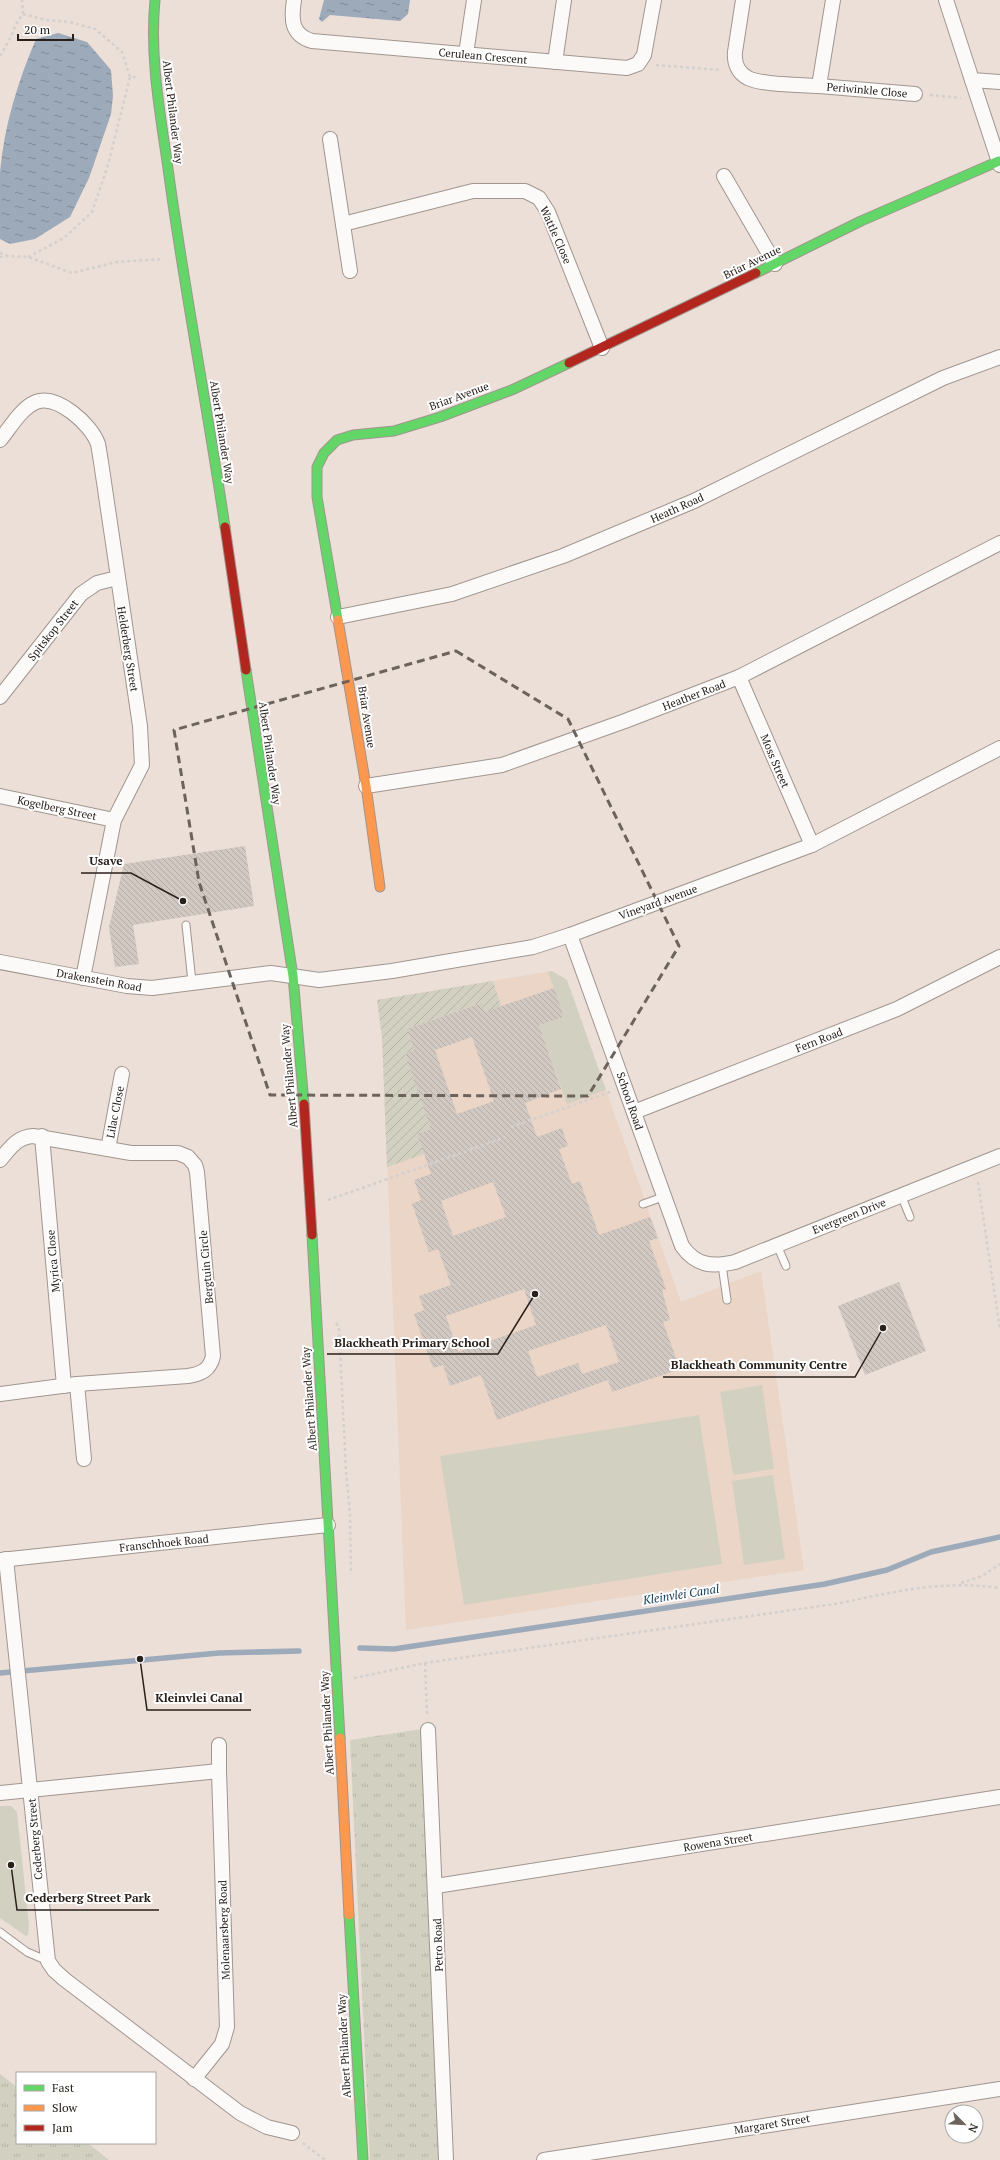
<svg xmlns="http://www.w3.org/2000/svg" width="1000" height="2160" viewBox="0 0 1000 2160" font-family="'PT Serif',serif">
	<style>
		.built { fill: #ebd5c7 }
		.grass { fill: url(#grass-tufts) }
		.park { fill: #d2d1c1 }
		.garden { fill: url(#garden-furrows) }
		.water { fill: url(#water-ripples) }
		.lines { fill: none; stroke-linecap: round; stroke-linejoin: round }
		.stream { stroke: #9daab9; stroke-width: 5.5 }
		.building { fill: url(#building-back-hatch); fill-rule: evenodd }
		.lane-casing { stroke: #a09690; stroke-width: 9 }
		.street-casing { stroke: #a09690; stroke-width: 16 }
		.fast-casing { stroke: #a09690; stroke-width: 11 }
		.slow-casing { stroke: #a09690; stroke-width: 11 }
		.jam-casing { stroke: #a09690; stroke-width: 11 }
		.path { stroke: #d4d0ce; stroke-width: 2.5; stroke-dasharray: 3 3; stroke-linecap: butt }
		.lane { stroke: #fcfaf9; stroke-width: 7 }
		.street { stroke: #fcfaf9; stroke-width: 14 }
		.fast { stroke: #63d668; stroke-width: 9 }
		.slow { stroke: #ff974d; stroke-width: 9 }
		.jam { stroke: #b3261e; stroke-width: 9 }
		.marked { fill: none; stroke: #6d635d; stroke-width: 3; stroke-dasharray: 8 5; stroke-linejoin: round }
		.labels { text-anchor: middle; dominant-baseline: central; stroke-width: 4; stroke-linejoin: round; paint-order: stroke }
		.street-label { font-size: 11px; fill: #29201b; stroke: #fff }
		.water-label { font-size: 12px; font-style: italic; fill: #153d60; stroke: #fff }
		.leader { fill: none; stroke: #29201b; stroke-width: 1.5 }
		.callout-dot { fill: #29201b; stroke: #fff; stroke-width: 1.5 }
		.callout-label { font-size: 12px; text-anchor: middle; font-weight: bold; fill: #29201b; stroke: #fff; stroke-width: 4; stroke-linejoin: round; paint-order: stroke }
	</style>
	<defs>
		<pattern id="grass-tufts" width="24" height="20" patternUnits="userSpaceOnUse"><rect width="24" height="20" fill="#d2d1c1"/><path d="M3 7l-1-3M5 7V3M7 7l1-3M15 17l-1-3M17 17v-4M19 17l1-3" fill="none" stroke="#b4b3a5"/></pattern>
		<pattern id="garden-furrows" width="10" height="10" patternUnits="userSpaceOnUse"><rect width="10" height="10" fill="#d2d1c1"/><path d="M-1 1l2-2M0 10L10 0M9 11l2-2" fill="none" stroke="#b4b3a5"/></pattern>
		<pattern id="water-ripples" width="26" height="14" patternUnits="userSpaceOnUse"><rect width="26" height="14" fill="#9daab9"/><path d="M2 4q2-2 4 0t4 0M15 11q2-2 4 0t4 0" fill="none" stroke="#808a96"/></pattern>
		<pattern id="building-back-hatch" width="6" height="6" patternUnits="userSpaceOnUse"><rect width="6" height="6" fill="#d2c8c2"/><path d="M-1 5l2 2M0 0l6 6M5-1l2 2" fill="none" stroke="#b4aca6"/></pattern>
	</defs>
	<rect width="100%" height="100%" fill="#ecdfd7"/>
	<polygon class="built" points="552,971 567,980 681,1302 761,1271 804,1570 406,1630 382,1037 377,1000"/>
	<g class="grass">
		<polygon points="422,1729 441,2160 370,2160 350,1740"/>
		<polygon points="0,2074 17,2087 17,2143 88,2143 109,2160 0,2160"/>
	</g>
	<g class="park">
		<polygon points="552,971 567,980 606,1090 567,1104 539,1025 564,1017 548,972"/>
		<polygon points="762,1385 774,1469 733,1475 720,1392"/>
		<polygon points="699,1415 722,1564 464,1605 440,1456"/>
		<polygon points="773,1475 785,1559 744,1565 732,1481"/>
		<polygon points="0,1806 11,1806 17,1812 29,1925 28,1935 26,1936 0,1918"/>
	</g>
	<polygon class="garden" points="493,981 506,1021 488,1024 480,1003 407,1029 414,1050 405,1054 430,1125 434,1128 417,1134 424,1154 387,1167 382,1037 377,1000"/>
	<g class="water">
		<polygon points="324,0 410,0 408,14 400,21 330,15 322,22 319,19"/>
		<path d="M 58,33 L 87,42 L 111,70 L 113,96 L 111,114 L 89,178 L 70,217 L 35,239 L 10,244 L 0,239 C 0,217 0,194 0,172 C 4,126 18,81 36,39 Z"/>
	</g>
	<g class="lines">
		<g class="stream">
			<polyline points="360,1648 394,1649 825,1584 887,1570 931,1552 1000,1537"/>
			<polyline points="0,1673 219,1653 299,1651"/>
		</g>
	</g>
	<g class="building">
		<polygon points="245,846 254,906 133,925 139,964 115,967 109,927 124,864"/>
		<path d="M 554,988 L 564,1017 L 539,1025 L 561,1089 L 525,1103 L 537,1137 L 562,1128 L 568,1146 L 559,1149 L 572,1184 L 580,1181 L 599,1235 L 650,1217 L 658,1238 L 649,1241 L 666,1289 L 662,1290 L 670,1320 L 663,1322 L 680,1369 L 612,1392 L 608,1380 L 497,1420 L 481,1375 L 450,1386 L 443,1365 L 433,1368 L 414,1314 L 424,1310 L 419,1296 L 451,1285 L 438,1249 L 429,1252 L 412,1204 L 421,1200 L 414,1180 L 431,1174 L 417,1134 L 431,1129 L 405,1054 L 414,1050 L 407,1029 L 481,1003 L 484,1012 ZM 472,1037 L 494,1101 L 457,1114 L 435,1050 ZM 493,1182 L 506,1217 L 453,1236 L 441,1201 ZM 524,1289 L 536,1325 L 458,1352 L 446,1316 ZM 606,1325 L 619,1362 L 582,1374 L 578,1363 L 537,1377 L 528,1351 Z"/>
		<polygon points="899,1282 926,1351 865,1375 838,1306"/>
	</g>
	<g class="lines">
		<g class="lane-casing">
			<g id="lane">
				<polyline points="186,925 192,982"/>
				<polyline points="901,1195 910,1217"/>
				<polyline points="643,1204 663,1197"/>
				<polyline points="777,1245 786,1266"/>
				<polyline points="722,1265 727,1300"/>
				<polyline points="0,1932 27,1952 48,1961"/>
			</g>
		</g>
		<g class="street-casing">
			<g id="street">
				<path d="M 294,0 C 291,19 291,35 312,41 L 627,68 L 638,64 L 644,55 L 654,0"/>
				<path d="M 743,0 L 735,52 C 734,63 738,73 748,78 C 761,85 802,85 819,86 L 833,0"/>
				<polyline points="946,0 972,80 1000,82"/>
				<polyline points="466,54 474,0"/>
				<polyline points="555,62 564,0"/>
				<polyline points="972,80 1000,165"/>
				<polyline points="819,86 915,94"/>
				<polyline points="330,139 350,271"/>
				<polyline points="724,176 775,264"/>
				<polyline points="343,224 473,191 525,191 539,198 548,212 602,348"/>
				<path d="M 0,440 C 10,428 21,408 36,402 C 57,394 91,424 98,444 C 99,449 100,456 101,462 L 140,726 L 142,765 L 114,820 L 83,978"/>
				<polyline points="338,617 452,594 563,556 694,501 943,378 1000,357"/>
				<polyline points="739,677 812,845"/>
				<polyline points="0,697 81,594 97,583 117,578"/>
				<polyline points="366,786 502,765 625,721 739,677 1000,543"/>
				<polyline points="0,796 114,820"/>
				<path d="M 570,935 L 682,1246 C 696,1266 712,1267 735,1262 L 1000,1156"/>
				<polyline points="0,962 127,986 152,988 271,973 319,980 392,971 533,947 570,935 812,845 1000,748"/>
				<polyline points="634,1112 897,1009 1000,957"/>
				<polyline points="42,1136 64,1386"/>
				<polyline points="108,1149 122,1074"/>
				<path d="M 0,1160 C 10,1148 17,1137 33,1136 L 131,1153 L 178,1153 L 188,1157 L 195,1165 L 197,1172 L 213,1356 C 210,1370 201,1374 188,1376 L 77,1384 L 0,1394"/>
				<polyline points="77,1384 84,1459"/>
				<polyline points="6,1559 48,1961 54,1970 64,1979 240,2113 267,2127 292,2133"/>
				<polyline points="0,1560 328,1525"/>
				<polyline points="428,1730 446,2160"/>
				<polyline points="219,1745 219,1771"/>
				<polyline points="0,1793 219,1771 227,2027 222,2044 194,2079"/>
				<polyline points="436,1886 1000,1797"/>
				<polyline points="544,2160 1000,2089"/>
			</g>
		</g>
		<g class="fast-casing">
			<g id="fast">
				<path d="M 155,0 C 149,62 162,122 170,183 C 186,298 208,412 225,527"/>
				<polyline points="756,273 861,221 999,161"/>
				<polyline points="338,620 317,497 317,467 324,453 337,440 353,435 394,431 440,417 514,389 569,363"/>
				<polyline points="246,670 293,976 304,1104"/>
				<polyline points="312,1235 340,1738"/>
				<polyline points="349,1915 363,2160"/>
			</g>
		</g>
		<g class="slow-casing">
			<g id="slow">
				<polyline points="338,620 366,786 380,887"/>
				<polyline points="340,1738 349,1915"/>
			</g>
		</g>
		<g class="jam-casing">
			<g id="jam">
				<polyline points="569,363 756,273"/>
				<polyline points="225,527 246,670"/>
				<polyline points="304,1104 312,1235"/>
			</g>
		</g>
		<g class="path">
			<polyline points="23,14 46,20 69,22 95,29 122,52 130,77 136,77"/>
			<polyline points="0,56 11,37 16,24 23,14 22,0"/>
			<polyline points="656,65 721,70"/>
			<polyline points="930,95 961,98"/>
			<polyline points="0,253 8,256 28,257 72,273 117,262 163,259"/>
			<polyline points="0,257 8,256"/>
			<polyline points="28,257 64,238 92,212 108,165 130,77"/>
			<polyline points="511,1127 610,1092"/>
			<polyline points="978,1182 1000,1330"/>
			<polyline points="328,1200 506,1137"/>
			<polyline points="336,1323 339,1328 346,1472 350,1513 351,1574"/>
			<polyline points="961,1583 982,1576 1000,1564"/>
			<polyline points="425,1663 427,1714"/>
			<path d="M 354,1678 L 425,1663 L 841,1603 C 897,1591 943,1580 1000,1588"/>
			<polyline points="303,2143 325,2160"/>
		</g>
		<use href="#lane" class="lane"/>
		<use href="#street" class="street"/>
		<use href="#fast" class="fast"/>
		<use href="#slow" class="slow"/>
		<use href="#jam" class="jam"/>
	</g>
	<path class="marked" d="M 456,651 L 568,719 L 679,946 L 588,1096 L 270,1095 L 199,882 L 174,730 Z"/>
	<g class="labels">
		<g class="street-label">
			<text transform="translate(483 56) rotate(5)">Cerulean Crescent</text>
			<text transform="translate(867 90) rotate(5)">Periwinkle Close</text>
			<text transform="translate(173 112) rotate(83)">Albert Philander Way</text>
			<text transform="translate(556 235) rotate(66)">Wattle Close</text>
			<text transform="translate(752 262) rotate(-26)">Briar Avenue</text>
			<text transform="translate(459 396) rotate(-20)">Briar Avenue</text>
			<text transform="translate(222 432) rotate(81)">Albert Philander Way</text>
			<text transform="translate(677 508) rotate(-24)">Heath Road</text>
			<text transform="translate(53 630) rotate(-52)">Spitskop Street</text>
			<text transform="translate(128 649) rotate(81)">Helderberg Street</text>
			<text transform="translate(694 695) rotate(-21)">Heather Road</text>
			<text transform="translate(367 717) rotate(81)">Briar Avenue</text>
			<text transform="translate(270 753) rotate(82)">Albert Philander Way</text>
			<text transform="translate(775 761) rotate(67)">Moss Street</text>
			<text transform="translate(57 808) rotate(12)">Kogelberg Street</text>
			<text transform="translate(658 902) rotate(-20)">Vineyard Avenue</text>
			<text transform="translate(99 980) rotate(10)">Drakenstein Road</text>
			<text transform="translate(819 1040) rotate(-21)">Fern Road</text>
			<text transform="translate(289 1076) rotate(-95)">Albert Philander Way</text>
			<text transform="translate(630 1101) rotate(71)">School Road</text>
			<text transform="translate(115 1112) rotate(-79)">Lilac Close</text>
			<text transform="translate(849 1216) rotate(-22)">Evergreen Drive</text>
			<text transform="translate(53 1261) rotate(-95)">Myrica Close</text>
			<text transform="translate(206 1267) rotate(-95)">Bergtuin Circle</text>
			<text transform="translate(309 1399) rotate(-94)">Albert Philander Way</text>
			<text transform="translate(164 1543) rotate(-6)">Franschhoek Road</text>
			<text transform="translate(327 1723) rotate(-93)">Albert Philander Way</text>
			<text transform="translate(35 1839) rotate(-95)">Cederberg Street</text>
			<text transform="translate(718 1842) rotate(-9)">Rowena Street</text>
			<text transform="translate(224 1930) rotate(-92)">Molenaarsberg Road</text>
			<text transform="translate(438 1945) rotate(-92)">Petro Road</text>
			<text transform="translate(344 2046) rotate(-93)">Albert Philander Way</text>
			<text transform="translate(772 2124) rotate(-9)">Margaret Street</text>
		</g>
		<g class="water-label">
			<text transform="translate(681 1594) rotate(-9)">Kleinvlei Canal</text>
		</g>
	</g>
	<path class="leader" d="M183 901L131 873H81M535 1294L498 1354H327M883 1328L855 1377H663M140 1659L147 1710H251M11 1865L17 1910H159"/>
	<g class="callout-dot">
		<circle cx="183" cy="901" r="4"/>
		<circle cx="535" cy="1294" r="4"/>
		<circle cx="883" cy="1328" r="4"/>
		<circle cx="140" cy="1659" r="4"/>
		<circle cx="11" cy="1865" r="4"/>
	</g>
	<g class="callout-label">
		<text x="106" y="865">Usave</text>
		<text x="412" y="1347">Blackheath Primary School</text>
		<text x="759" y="1369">Blackheath Community Centre</text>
		<text x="199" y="1702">Kleinvlei Canal</text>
		<text x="88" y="1902">Cederberg Street Park</text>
	</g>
	<rect x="16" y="2072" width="140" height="72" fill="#ffffff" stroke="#a9a6a4"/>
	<rect x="24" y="2085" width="20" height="6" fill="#63d668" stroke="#a9a6a4"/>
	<text x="52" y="2092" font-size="12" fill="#29201b">Fast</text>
	<rect x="24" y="2105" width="20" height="6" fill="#ff974d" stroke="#a9a6a4"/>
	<text x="52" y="2112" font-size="12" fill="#29201b">Slow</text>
	<rect x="24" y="2125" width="20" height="6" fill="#b3261e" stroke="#a9a6a4"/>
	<text x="52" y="2132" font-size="12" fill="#29201b">Jam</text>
	<g transform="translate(964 2124) rotate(114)"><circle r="19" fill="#ffffff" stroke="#a9a6a4"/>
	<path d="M0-3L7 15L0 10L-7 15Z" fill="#6d635d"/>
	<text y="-6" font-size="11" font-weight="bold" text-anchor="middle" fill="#29201b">N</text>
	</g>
	<path d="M18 34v6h55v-6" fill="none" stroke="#29201b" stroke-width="2"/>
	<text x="24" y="34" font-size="12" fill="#29201b" stroke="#ffffff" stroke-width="3" paint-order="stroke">20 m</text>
</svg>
